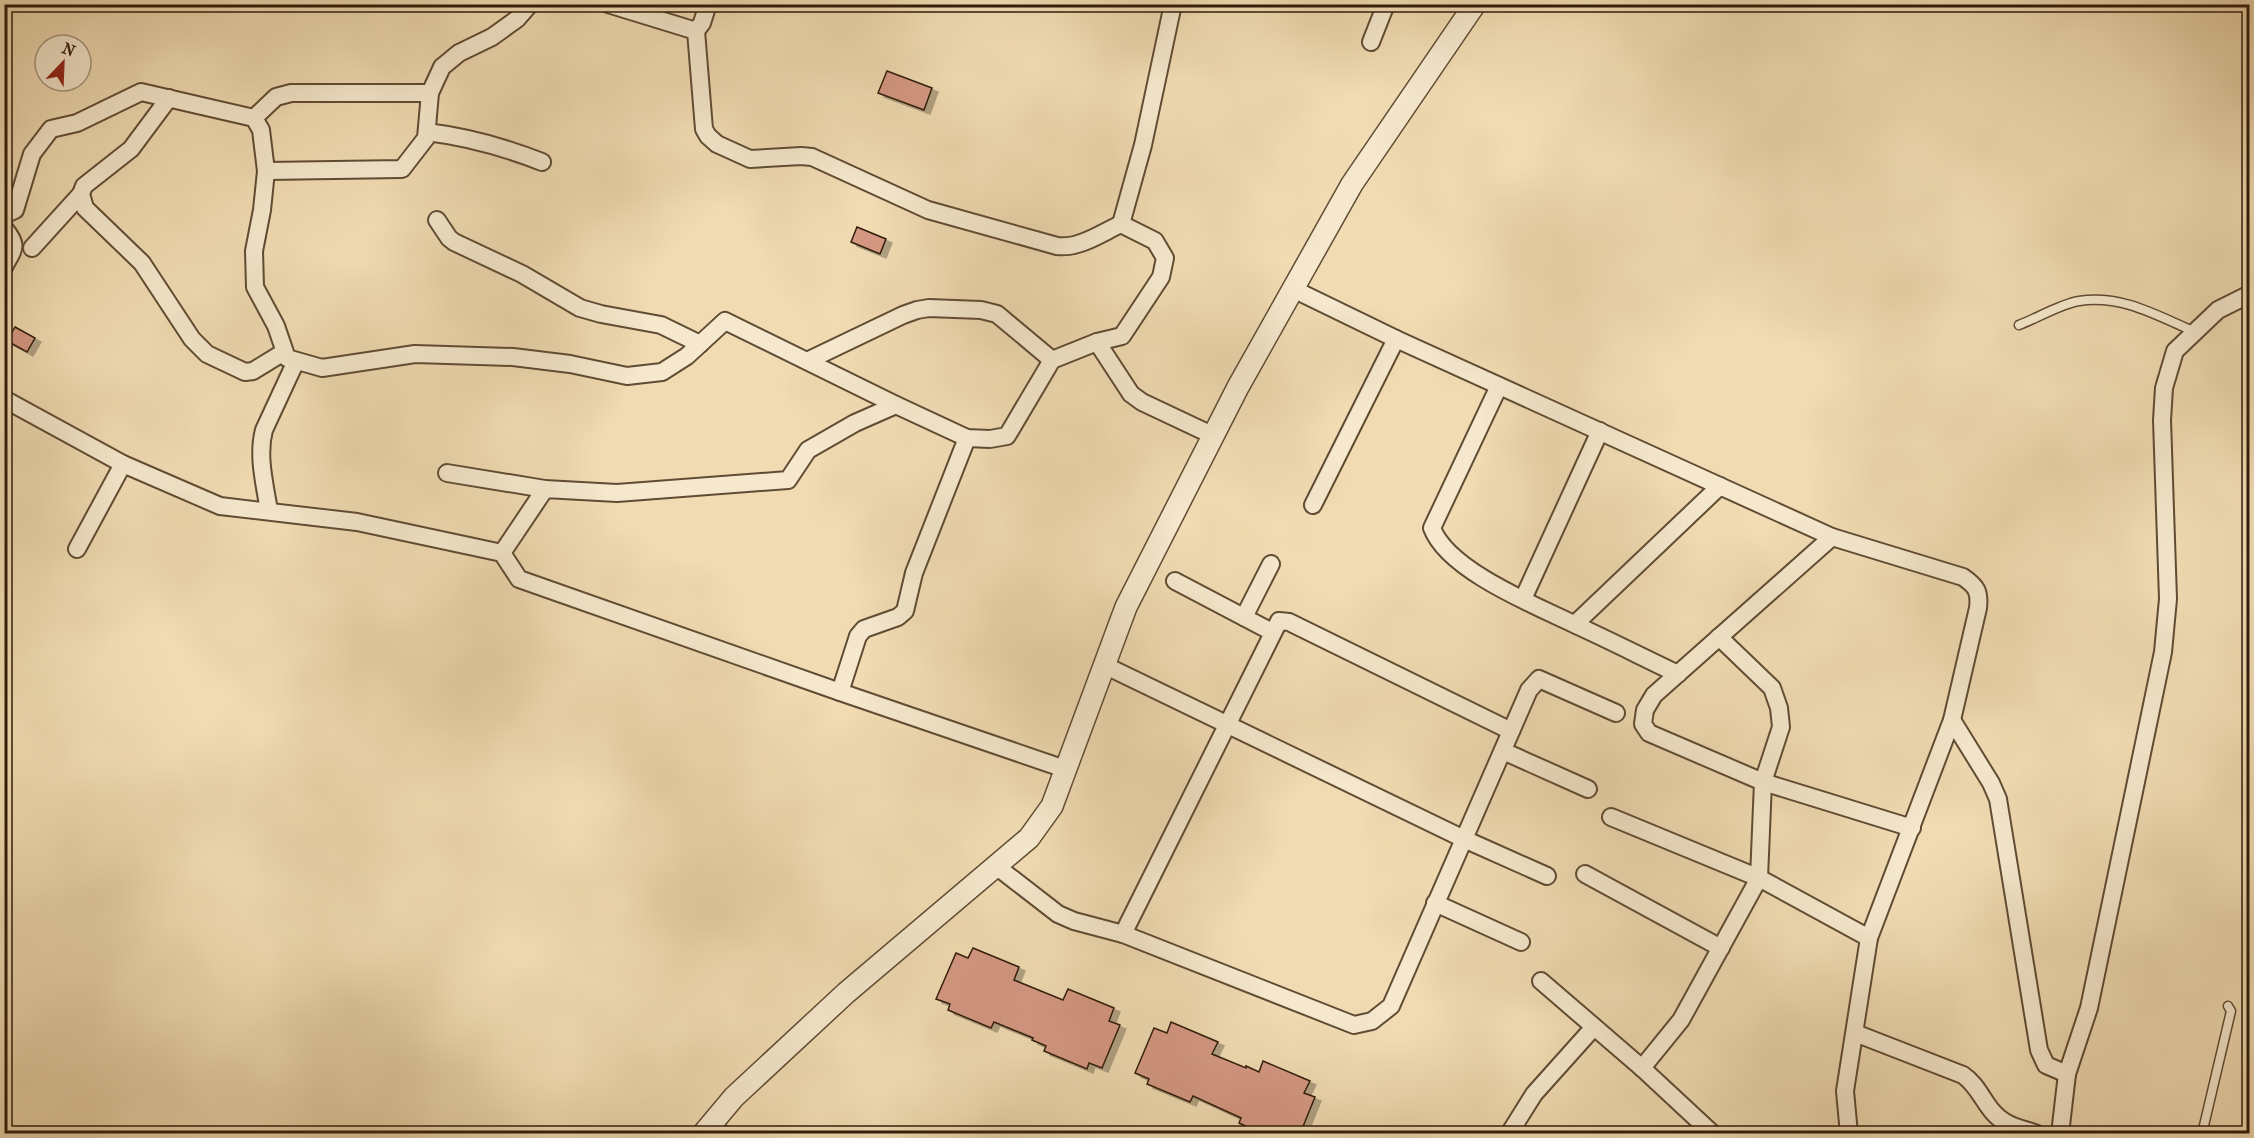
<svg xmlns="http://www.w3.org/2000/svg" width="2254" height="1138" viewBox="0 0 2254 1138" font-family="'IM FELL French Canon',serif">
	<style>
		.building { fill: #d59883; stroke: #301c0a; stroke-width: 1.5; filter: url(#shadow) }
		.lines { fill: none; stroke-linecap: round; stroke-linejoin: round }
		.service-casing { stroke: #604c34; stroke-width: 11 }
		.minor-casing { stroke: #604c34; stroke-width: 20 }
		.tertiary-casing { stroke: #604c34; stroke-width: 24 }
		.service { stroke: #f5e8cd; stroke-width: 8 }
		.minor { stroke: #f5e8cd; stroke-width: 16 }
		.tertiary { stroke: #f5e8cd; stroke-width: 21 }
	</style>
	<defs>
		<filter id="shadow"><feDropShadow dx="6" dy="4" stdDeviation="0" flood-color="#0004"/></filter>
	</defs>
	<rect width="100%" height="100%" fill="#f0dbb2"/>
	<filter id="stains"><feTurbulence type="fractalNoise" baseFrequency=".00333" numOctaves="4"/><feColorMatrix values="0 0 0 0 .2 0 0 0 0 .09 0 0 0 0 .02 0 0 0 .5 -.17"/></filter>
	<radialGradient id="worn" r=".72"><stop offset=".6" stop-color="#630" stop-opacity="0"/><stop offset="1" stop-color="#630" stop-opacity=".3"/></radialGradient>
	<g class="building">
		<polygon points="887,71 932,88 924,110 878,93"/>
		<polygon points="857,227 886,239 880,254 851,242"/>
		<polygon points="15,327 35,338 27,352 7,341"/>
		<polygon points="973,948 1019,967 1014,980 1063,1000 1068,989 1114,1008 1109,1021 1120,1025 1102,1068 1089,1063 1087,1069 1044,1051 1046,1046 1032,1040 1033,1038 994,1022 991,1028 948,1010 950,1004 936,999 956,953 968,958"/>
		<polygon points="1171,1022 1218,1042 1212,1054 1246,1068 1246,1066 1259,1072 1263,1061 1310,1081 1304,1093 1315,1097 1300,1134 1263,1134 1239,1123 1241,1118 1193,1096 1190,1102 1147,1084 1149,1079 1135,1073 1154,1028 1167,1033"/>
	</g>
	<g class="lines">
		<g class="service-casing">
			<g id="service">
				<path d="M 2019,325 C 2035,319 2063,303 2079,301 C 2121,294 2158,316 2195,332"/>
				<polyline points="714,1124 732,1134"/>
				<polyline points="2202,1134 2231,1011 2228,1006"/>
			</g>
		</g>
		<g class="minor-casing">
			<g id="minor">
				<polyline points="608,4 696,31 702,23 708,4"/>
				<path d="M 696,31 L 704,129 L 708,136 L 717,144 L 750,159 L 801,156 L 812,157 L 928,210 L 1057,246 C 1079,249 1101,233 1121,224"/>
				<polyline points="1371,42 1386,4"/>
				<polyline points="169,98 131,149 84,186 81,194 85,208 142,263 192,339 207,354 245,372 253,371 284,352"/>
				<polyline points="254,118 276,97 291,93 430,93"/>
				<path d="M 427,132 C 468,137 504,147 542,162"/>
				<polyline points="266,171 262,210 254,251 255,287 276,326 287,358 322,368 415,354 513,357 570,364 627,376 662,372 687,356 725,321 896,405 967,438 990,439 1007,436 1052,360 1097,342 1122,336 1161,277 1165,258 1155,241 1121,224 1143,145 1173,4"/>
				<polyline points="4,215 15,210 32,154 51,129 77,123 141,92 254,118 261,130 266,171 402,169 426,138 430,93 442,67 459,53 492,37 517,19 530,4"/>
				<polyline points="437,220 449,238 454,242 522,274 580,308 601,314 661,325 700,344"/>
				<path d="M 4,228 C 19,246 14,248 4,267"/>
				<polyline points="32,248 81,194"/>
				<path d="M 1293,289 L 1396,339 L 1832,537 L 1963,577 C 1976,586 1980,591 1978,608 L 1952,720 L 1869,938"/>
				<polyline points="1097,342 1131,394 1142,402 1214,436"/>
				<polyline points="807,361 903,315 917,310 929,308 981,310 997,314 1052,360"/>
				<path d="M 1499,386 L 1432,528 C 1448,571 1537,606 1578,626 C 1611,641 1644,658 1678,674"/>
				<polyline points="4,399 123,464 220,506 357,522 502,553 519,579 840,692 1065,769"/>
				<polyline points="447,473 545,489"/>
				<polyline points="1313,505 1396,339"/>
				<path d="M 269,511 C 265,485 257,456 264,430 L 296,361"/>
				<polyline points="1832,537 1654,695 1645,710 1643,724 1649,733 1763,782 1912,828"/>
				<polyline points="77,549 123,464"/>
				<polyline points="502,553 545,489 617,493 788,480 808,450 855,423 896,405"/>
				<polyline points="1175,581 1272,632"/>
				<polyline points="1523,599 1600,431"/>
				<polyline points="1244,617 1271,564"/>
				<polyline points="1575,624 1720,486"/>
				<polyline points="1104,665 1464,839 1529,690 1539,679 1616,713"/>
				<polyline points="840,692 858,636 864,629 898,617 905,611 914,573 967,438"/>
				<polyline points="1952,720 1991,783 1998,799 2039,1050 2046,1065 2067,1074"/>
				<polyline points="1511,731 1289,622 1279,621 1123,934 1354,1025 1372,1021 1391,1006 1464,839 1547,876"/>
				<polyline points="1503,751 1588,789"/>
				<polyline points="1611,817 1759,878 1869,938 1845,1091 1849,1134"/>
				<polyline points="996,866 1058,914 1074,921 1123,934"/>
				<polyline points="1585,874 1721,948"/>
				<polyline points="1435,903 1521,942"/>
				<polyline points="1541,981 1642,1068 1713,1134"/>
				<path d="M 1855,1033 L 1963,1075 C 1981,1087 1986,1112 2005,1122 C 2014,1128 2027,1130 2037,1134"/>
				<polyline points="1642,1068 1681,1020 1759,878 1763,782 1781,727 1779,708 1772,688 1719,637"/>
				<polyline points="1509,1134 1534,1094 1594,1027"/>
				<polyline points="2060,1134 2067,1074 2089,1008 2163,652 2168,599 2162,420 2164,388 2175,351 2218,310 2250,294"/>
			</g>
		</g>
		<g class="tertiary-casing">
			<polyline id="tertiary" points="703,1134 734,1097 846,993 1029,838 1052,806 1126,607 1238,387 1352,184 1475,4"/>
		</g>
		<use href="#service" class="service"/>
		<use href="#minor" class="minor"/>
		<use href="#tertiary" class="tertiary"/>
	</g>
	<rect width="2254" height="1138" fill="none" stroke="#f0dbb2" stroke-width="24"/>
	<rect x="6" y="6" width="2242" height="1126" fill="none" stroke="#301c0a" stroke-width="3"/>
	<rect x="12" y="12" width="2230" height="1114" fill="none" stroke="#301c0a" stroke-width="1.5"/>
	<g transform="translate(63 63) rotate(23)"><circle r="28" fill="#f5e8cd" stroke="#a6967f" stroke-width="1.5"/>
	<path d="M0-4.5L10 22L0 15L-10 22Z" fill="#8f2418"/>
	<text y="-9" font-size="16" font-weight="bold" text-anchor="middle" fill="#301c0a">N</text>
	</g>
	<rect width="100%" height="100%" filter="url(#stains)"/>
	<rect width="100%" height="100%" fill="url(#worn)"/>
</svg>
